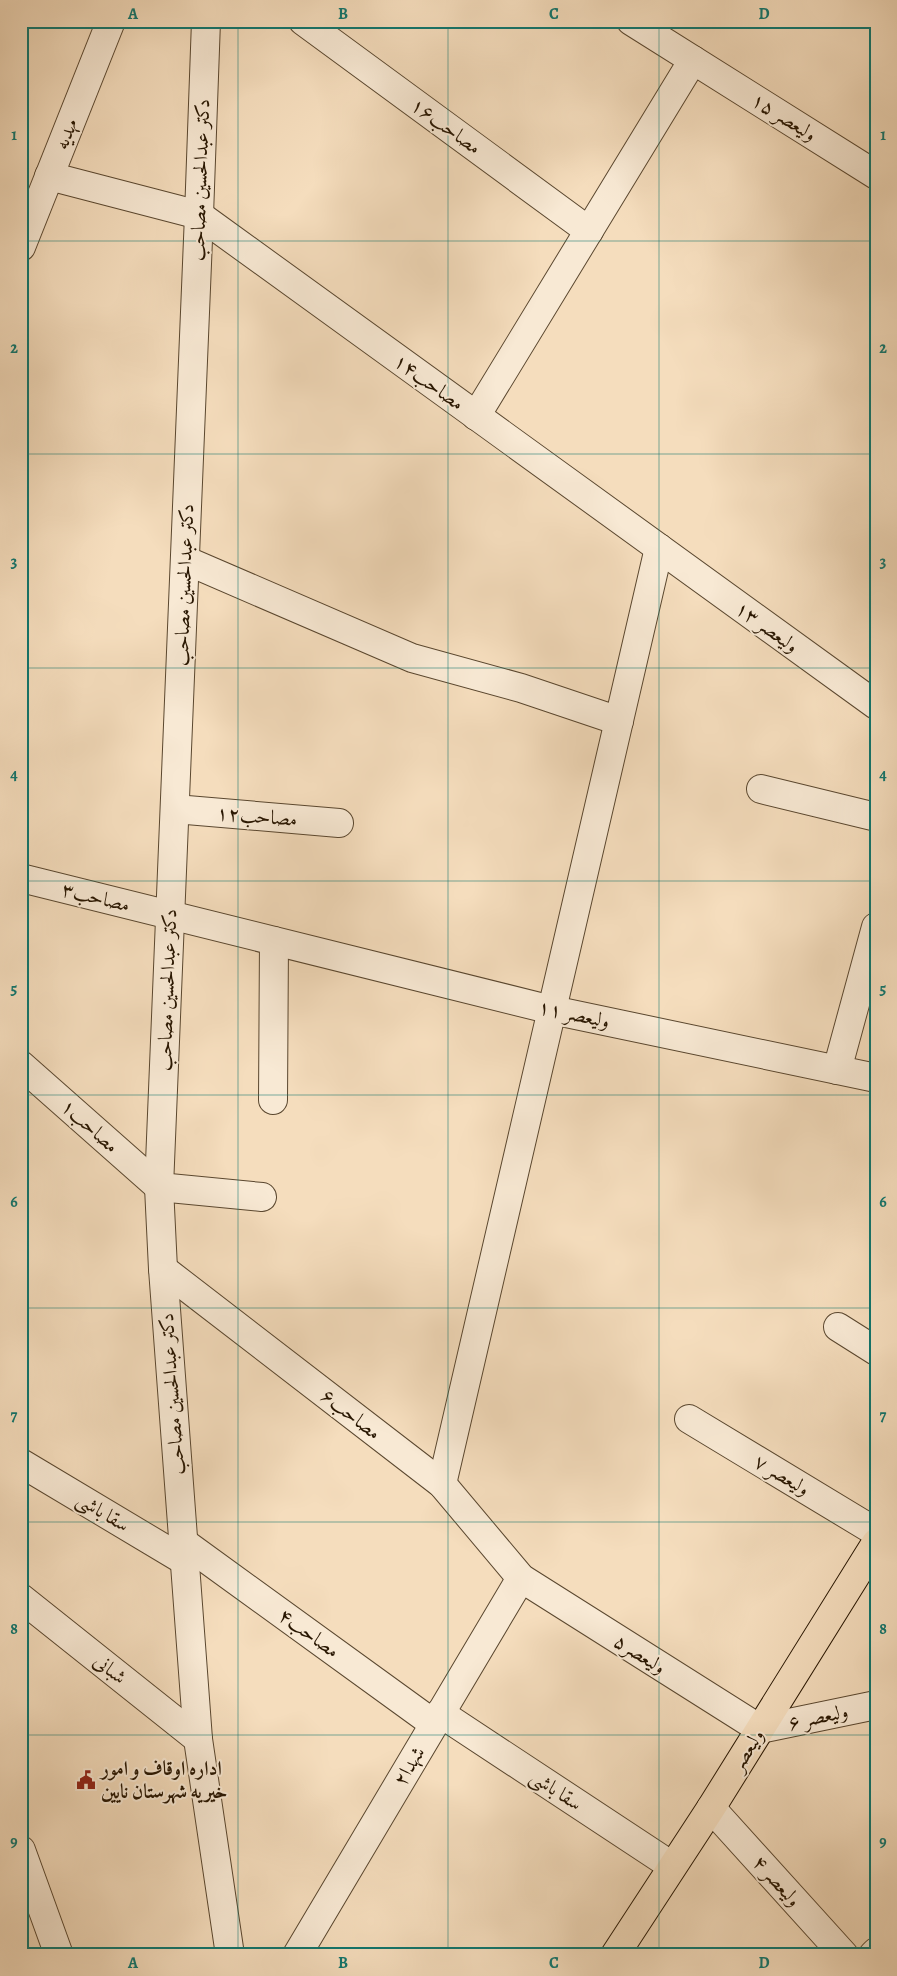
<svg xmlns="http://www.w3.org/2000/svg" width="897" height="1976" viewBox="0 0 897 1976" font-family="Alegreya,Amiri,serif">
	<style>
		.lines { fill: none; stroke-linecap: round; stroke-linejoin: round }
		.minor-casing { stroke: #5a472f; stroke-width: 30 }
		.major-casing { stroke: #271500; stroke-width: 30 }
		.minor { stroke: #f8e9d4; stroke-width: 28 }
		.major { stroke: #f5ddbd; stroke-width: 28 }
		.grid { fill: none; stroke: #0f766e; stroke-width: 1; stroke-opacity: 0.55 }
		.labels { text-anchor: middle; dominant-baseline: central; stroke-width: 4; stroke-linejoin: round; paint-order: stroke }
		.street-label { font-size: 20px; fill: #271500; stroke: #f8e9d4 }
		.poi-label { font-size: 20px; font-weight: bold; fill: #271500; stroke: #f8e9d4; text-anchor: start }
		.neatline { fill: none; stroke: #0f766e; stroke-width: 2 }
		.grid-label { font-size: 16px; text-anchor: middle; font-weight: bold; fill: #0f766e }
	</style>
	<rect width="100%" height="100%" fill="#f5ddbd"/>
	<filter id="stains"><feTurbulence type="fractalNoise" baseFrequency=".004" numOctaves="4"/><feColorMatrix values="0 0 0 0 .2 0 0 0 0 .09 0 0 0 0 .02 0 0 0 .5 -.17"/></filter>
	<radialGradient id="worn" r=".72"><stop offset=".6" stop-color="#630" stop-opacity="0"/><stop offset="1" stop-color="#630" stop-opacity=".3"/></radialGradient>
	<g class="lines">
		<g class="minor-casing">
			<g id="minor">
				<polyline points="206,21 199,215 159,1187 163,1269 198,1739 230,1955"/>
				<polyline points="303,21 589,231"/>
				<polyline points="631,21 876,175"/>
				<polyline points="49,176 199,215 876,705"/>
				<polyline points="21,247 111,21"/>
				<polyline points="476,416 693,60"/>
				<polyline points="185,560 412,658 521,688 619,721"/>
				<polyline points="761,789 876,817"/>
				<polyline points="175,809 339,823"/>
				<polyline points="21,878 552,1010 876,1078"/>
				<polyline points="21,1065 159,1187 262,1197"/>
				<polyline points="837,1070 876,927"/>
				<polyline points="273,1100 274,941"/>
				<polyline points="163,1269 442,1484 521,1578 760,1729 876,1705"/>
				<polyline points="838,1327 876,1351"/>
				<polyline points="689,1419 876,1532"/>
				<polyline points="21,1463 185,1561"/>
				<polyline points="442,1484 659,548"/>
				<polyline points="183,1542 434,1724"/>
				<polyline points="21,1598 198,1739"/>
				<polyline points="440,1713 672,1866"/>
				<polyline points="711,1808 844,1955"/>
				<polyline points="21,1850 59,1955"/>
				<polyline points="297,1955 521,1578"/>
				<polyline points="873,1955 876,1952"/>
			</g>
		</g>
		<g class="major-casing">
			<polyline id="major" points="615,1955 711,1808 876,1543"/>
		</g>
		<use href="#minor" class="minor"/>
		<use href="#major" class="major"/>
	</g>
	<path class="grid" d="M 238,21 L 238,1955M 448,21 L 448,1955M 659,21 L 659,1955M 21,241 L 876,241M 21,454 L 876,454M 21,668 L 876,668M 21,881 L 876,881M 21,1095 L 876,1095M 21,1308 L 876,1308M 21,1522 L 876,1522M 21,1735 L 876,1735"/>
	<defs>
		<g id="civic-bare" transform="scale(1.5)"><path d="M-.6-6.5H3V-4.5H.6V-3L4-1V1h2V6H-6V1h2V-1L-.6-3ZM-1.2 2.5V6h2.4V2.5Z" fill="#8f2418" stroke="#f8e9d4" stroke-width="2.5" paint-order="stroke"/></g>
	</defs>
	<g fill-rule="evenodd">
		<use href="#civic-bare" x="86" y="1780"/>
	</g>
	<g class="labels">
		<g class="street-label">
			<text transform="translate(784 117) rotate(32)">ولیعصر ۱۵</text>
			<text transform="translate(446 126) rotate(36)">مصاحب۱۶</text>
			<text transform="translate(66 134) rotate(-68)">مهدیه</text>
			<text transform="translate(200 180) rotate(-88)">دکتر عبدالحسین مصاحب</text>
			<text transform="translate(429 382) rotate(36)">مصاحب۱۴</text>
			<text transform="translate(184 585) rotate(-88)">دکتر عبدالحسین مصاحب</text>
			<text transform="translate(767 627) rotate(36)">ولیعصر ۱۳</text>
			<text transform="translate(257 816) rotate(5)">مصاحب۱۲</text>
			<text transform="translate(96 897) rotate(14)">مصاحب۳</text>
			<text transform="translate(167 990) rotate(-88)">دکتر عبدالحسین مصاحب</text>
			<text transform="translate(574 1014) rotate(12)">ولیعصر ۱۱</text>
			<text transform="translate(90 1126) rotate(42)">مصاحب۱</text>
			<text transform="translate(172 1394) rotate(-94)">دکتر عبدالحسین مصاحب</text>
			<text transform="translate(351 1414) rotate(38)">مصاحب۶</text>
			<text transform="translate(782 1475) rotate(31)">ولیعصر ۷</text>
			<text transform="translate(103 1512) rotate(31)">سقا باشی</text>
			<text transform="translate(309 1633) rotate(36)">مصاحب۴</text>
			<text transform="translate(640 1654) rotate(32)">ولیعصر۵</text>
			<text transform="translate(110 1669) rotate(38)">شبانی</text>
			<text transform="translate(818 1717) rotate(-12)">ولیعصر ۶</text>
			<text transform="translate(747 1750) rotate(-58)">ولیعصر</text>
			<text transform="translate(409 1766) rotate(-59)">شهدا۲</text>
			<text transform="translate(556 1790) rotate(33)">سقا باشی</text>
			<text transform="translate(777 1881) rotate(48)">ولیعصر ۴</text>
		</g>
		<g class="poi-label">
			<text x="101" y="1768">اداره اوقاف و امور<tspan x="101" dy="23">خیریه شهرستان نایین</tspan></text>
		</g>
	</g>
	<rect width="897" height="1976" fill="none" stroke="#f5ddbd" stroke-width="55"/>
	<rect x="28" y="28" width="842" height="1920" class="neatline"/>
	<g class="grid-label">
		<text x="133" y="19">A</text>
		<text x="343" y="19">B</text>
		<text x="554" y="19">C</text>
		<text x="764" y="19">D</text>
		<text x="14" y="140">1</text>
		<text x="883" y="140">1</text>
		<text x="14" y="353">2</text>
		<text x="883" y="353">2</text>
		<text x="14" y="567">3</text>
		<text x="883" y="567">3</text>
		<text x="14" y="780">4</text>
		<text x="883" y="780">4</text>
		<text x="14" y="994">5</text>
		<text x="883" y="994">5</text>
		<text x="14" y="1207">6</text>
		<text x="883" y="1207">6</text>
		<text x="14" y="1421">7</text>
		<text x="883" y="1421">7</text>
		<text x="14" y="1634">8</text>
		<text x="883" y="1634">8</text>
		<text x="14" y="1847">9</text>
		<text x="883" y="1847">9</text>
		<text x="133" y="1968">A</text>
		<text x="343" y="1968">B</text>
		<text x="554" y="1968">C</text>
		<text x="764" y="1968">D</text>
	</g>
	<rect width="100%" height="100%" filter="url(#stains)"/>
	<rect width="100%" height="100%" fill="url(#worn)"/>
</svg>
